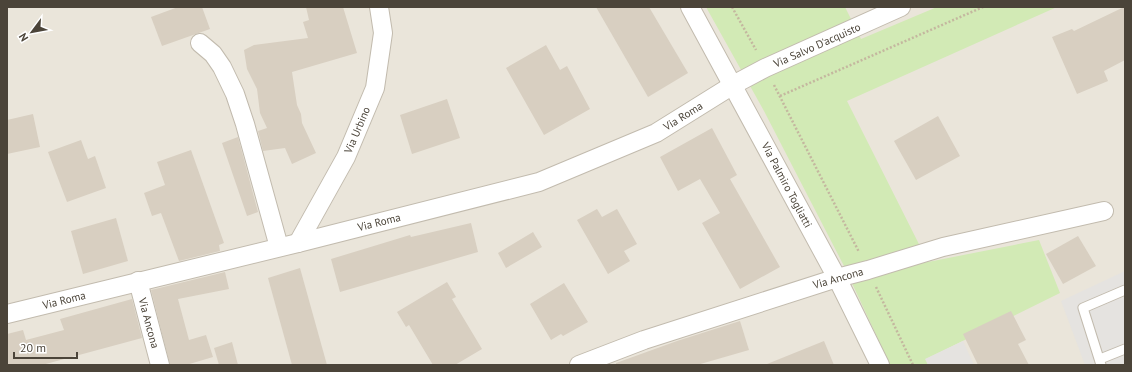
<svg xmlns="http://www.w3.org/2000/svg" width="1132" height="372" viewBox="0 0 1132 372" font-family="'PT Sans',sans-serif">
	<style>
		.residential { fill: #eae5da }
		.green { fill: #d2eab5 }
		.parking { fill: #e5e3e0 }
		.building { fill: #d8cfc1 }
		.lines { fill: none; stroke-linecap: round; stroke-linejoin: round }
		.service-casing { stroke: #c2bbae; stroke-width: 11 }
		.minor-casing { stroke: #c2bbae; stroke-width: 20 }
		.path { stroke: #c4b79f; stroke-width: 2.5; stroke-dasharray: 2 2; stroke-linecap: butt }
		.service { stroke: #fff; stroke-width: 9 }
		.minor { stroke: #fff; stroke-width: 18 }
		.labels { text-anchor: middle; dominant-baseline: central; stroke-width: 3; stroke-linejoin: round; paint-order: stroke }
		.street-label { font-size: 11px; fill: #4b4439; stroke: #fff }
	</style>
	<rect width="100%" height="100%" fill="#f6f3ec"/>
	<rect class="residential" x="7" y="7" width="1118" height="358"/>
	<polygon class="green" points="706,7 845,7 861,39 937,7 1057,7 847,101 928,262 1039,240 1060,293 926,359 928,365 890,365 844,266 764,111"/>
	<g class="parking">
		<polygon points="1125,271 1125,365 1085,365 1061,301"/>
		<polygon points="963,341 974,365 928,365 925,359"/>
	</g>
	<g class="building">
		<polygon points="178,7 202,7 210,29 162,46 151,17"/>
		<polygon points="306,7 343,7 357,53 292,72 297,105 301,114 302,123 316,153 292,164 285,148 263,151 258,131 267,128 260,113 257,89 247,69 244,50 254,45 308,38 303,22 309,20"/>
		<polygon points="596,7 649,7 688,73 648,97"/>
		<polygon points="1124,7 1125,7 1125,60 1104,71 1108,81 1077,94 1052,37 1072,29 1074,31"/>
		<polygon points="546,45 560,70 567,66 590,109 544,135 506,68"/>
		<polygon points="447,99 460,138 412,154 400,115"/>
		<polygon points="33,114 40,147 7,154 7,120"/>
		<polygon points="938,116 960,156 916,180 894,141"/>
		<polygon points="712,128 737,175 730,179 780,267 740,289 702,223 720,213 700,179 678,191 660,157"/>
		<polygon points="238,137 258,212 247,216 222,143"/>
		<polygon points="81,140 88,159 95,156 106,188 67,202 48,152"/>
		<polygon points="191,150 224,243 219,245 220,251 179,261 161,213 152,216 144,193 165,185 157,162"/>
		<polygon points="597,209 602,217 617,209 637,244 624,251 630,261 608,274 577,220"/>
		<polygon points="116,218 128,261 83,274 71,231"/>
		<polygon points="471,223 478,252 340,292 331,259 410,235 411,237"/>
		<polygon points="533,232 542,247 506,268 498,253"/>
		<polygon points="1078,236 1096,266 1063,284 1046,254"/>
		<polygon points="300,268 327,365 292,365 268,278"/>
		<polygon points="225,272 229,289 178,299 189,340 206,335 213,357 186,365 170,365 151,290"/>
		<polygon points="447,282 456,297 452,299 482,349 455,365 433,365 409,325 406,327 397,312"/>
		<polygon points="564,283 588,322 563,336 561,334 551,340 530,304"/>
		<polygon points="132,299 142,338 42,365 7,365 7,334 23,330 26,340 64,330 60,319"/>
		<polygon points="1011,311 1026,340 1018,344 1029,365 978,365 963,334"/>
		<polygon points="740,321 749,350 697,365 616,365 616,363 677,341"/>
		<polygon points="824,341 834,365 768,365 767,364"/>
		<polygon points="232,342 238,365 219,365 214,348"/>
	</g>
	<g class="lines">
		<g class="service-casing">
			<g id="service">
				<polyline points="1100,359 1125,349"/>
				<polyline points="1101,365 1083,308 1125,290"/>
			</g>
		</g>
		<g class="minor-casing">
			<g id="minor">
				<polyline points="690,7 837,278 880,365"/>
				<polyline points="200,43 213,54 222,67 235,94 245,124 279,247"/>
				<polyline points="298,243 346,157 375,88 383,33 379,7"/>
				<polyline points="138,281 160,365"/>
				<polyline points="7,314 298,243 539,182 656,133 733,85 765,68 901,7"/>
				<polyline points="579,365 644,340 837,278 868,270 943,247 1104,211"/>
			</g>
		</g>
		<g class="path">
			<polyline points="732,7 756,50"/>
			<polyline points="774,85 859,252"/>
			<polyline points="780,96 983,7"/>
			<polyline points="876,287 913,365"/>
		</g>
		<use href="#service" class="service"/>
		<use href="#minor" class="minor"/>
	</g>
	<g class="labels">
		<g class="street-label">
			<text transform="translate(817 45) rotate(-24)">Via Salvo D'acquisto</text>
			<text transform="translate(683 116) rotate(-32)">Via Roma</text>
			<text transform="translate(357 130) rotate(-67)">Via Urbino</text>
			<text transform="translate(787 185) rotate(62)">Via Palmiro Togliatti</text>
			<text transform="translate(379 222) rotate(-14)">Via Roma</text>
			<text transform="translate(838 278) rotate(-16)">Via Ancona</text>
			<text transform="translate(64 300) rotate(-14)">Via Roma</text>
			<text transform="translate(149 323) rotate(75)">Via Ancona</text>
		</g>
	</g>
	<rect width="1132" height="372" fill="none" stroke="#4b4439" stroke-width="16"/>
	<g transform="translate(32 32) rotate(238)" stroke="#ffffff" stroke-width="3" paint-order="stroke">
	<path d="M0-3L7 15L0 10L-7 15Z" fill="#4b4439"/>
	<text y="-6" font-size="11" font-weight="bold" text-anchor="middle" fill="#4b4439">N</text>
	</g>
	<path d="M14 352v6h63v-6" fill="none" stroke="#4b4439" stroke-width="2"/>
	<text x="20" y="352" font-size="12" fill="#4b4439" stroke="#ffffff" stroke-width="3" paint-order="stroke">20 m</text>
</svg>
